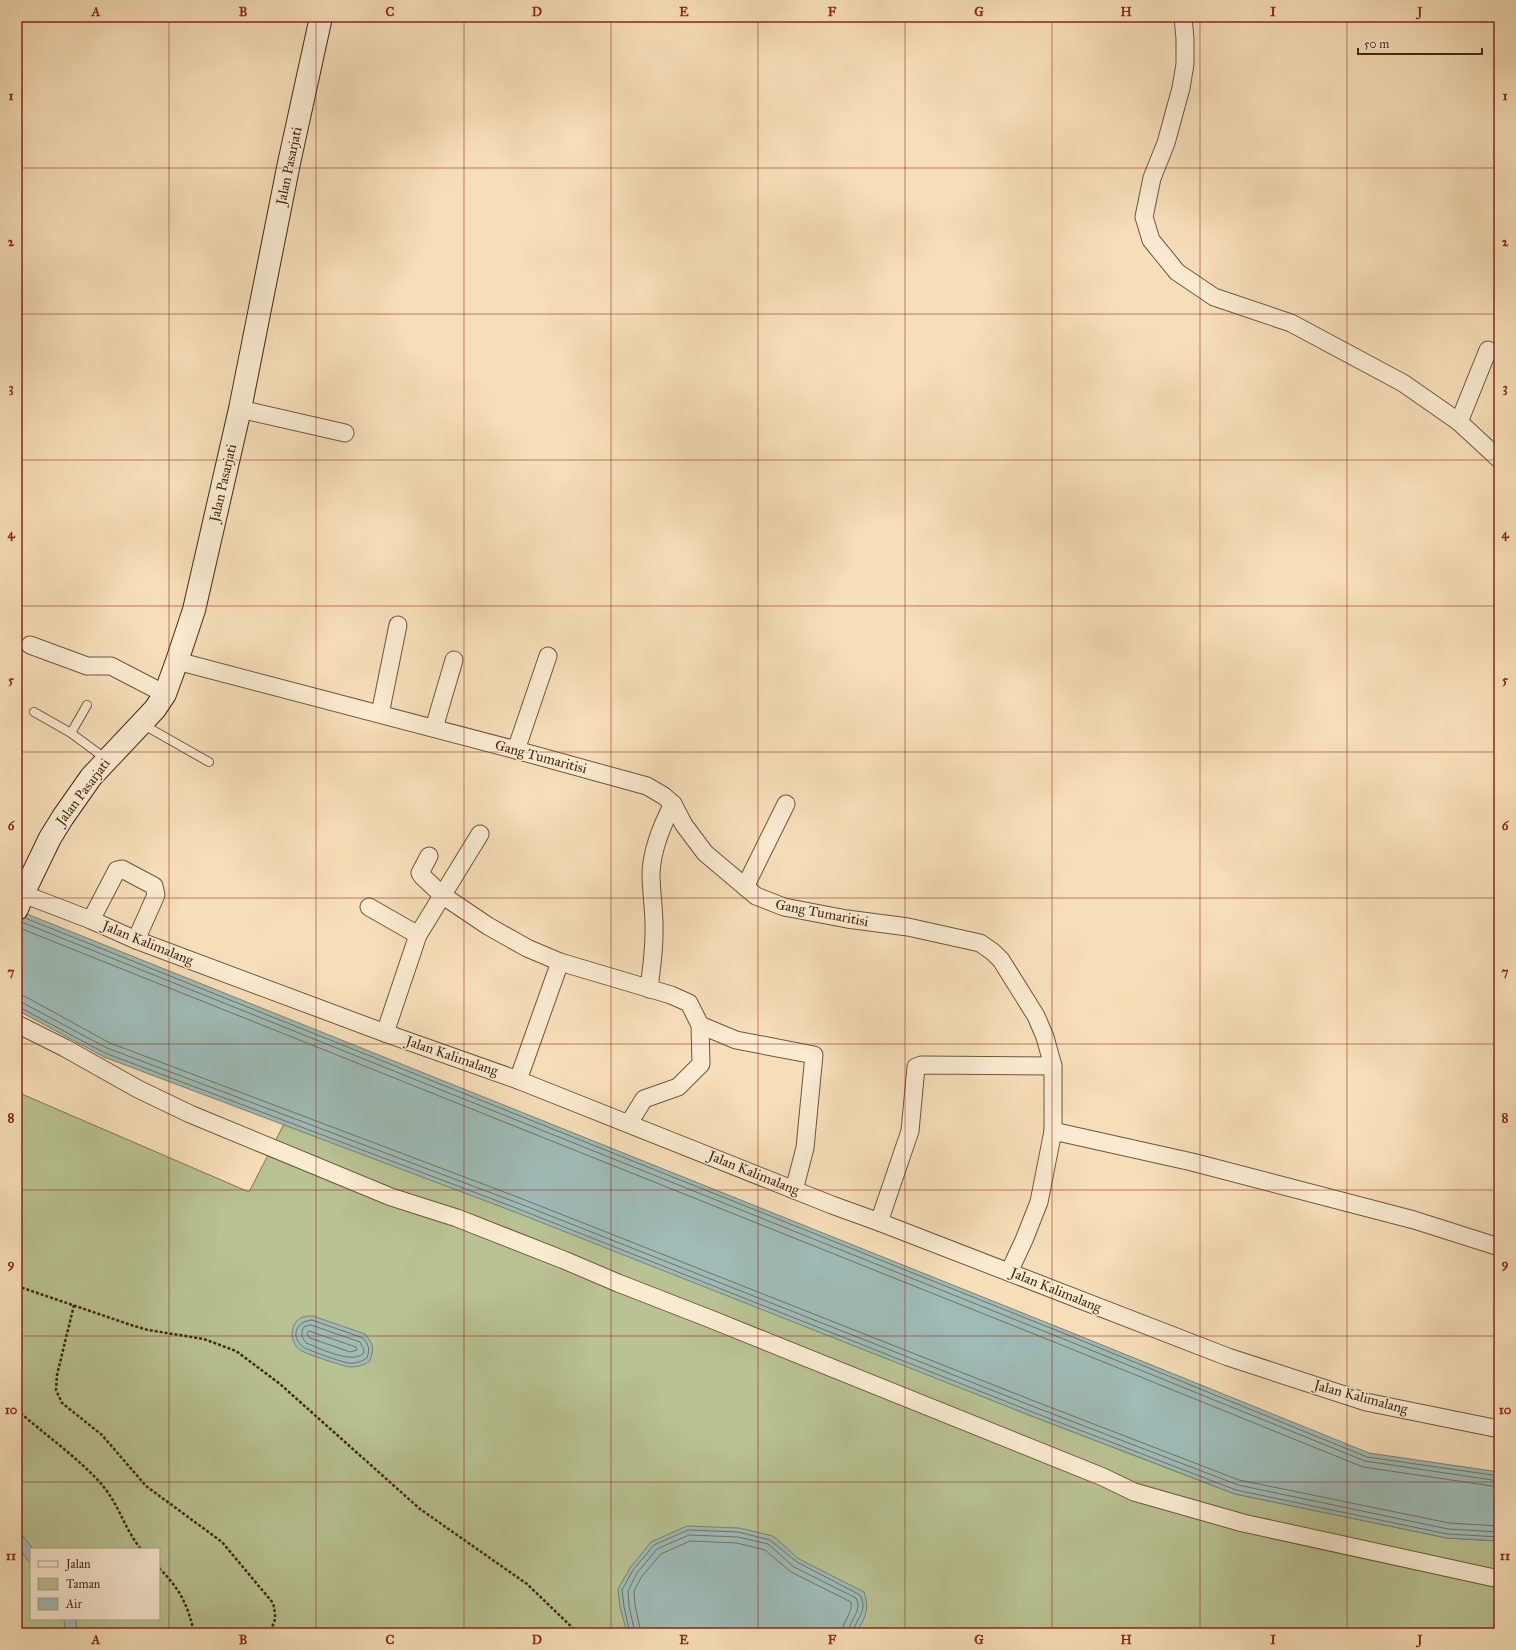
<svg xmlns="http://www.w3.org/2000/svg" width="1516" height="1650" viewBox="0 0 1516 1650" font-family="'IM FELL Great Primer',serif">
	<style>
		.green { fill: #b8c292; stroke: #7e7551; fill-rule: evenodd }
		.water { fill: #9ebbb6; stroke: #7a8074 }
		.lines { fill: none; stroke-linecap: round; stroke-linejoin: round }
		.shore { stroke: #717263; stroke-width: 1 }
		.lane-casing { stroke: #70563a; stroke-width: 10 }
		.street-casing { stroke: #70563a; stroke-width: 19 }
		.secondary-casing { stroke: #442810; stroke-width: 24 }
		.path { stroke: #442810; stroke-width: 2.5; stroke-dasharray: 3 2; stroke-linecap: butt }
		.lane { stroke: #f9ead1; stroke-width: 8 }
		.street { stroke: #f9ead1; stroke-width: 17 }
		.secondary { stroke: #f9ead1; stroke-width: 22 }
		.grid { fill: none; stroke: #8f2418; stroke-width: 1; stroke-opacity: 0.55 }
		.labels { text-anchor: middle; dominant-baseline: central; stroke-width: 3; stroke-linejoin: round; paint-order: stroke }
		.street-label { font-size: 14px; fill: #442810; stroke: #f9ead1 }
		.neatline { fill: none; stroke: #8f2418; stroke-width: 1.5 }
		.grid-label { font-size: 13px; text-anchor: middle; font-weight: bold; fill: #8f2418 }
	</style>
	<rect width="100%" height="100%" fill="#f6deb8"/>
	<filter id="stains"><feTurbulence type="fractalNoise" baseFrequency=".005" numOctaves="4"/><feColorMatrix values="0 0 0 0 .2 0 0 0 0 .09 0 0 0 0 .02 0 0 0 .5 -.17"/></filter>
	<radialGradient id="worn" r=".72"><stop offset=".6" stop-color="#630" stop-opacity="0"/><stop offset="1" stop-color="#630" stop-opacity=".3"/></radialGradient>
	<path class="green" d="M 17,1092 L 249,1192 L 284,1124 L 707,1284 L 1029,1415 L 1235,1494 L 1447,1538 L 1499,1541 L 1499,1633 L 17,1633 ZM 31,1549 L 159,1549 L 159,1619 L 31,1619 Z"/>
	<g class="water">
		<polygon points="17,910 1070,1332 1369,1453 1499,1472 1499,1541 1447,1538 1235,1494 1029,1415 515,1212 104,1057 17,1010"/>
		<path d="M 313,1316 L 365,1334 C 374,1345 374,1348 370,1361 C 364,1365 358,1367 350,1367 C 346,1367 303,1353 300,1350 C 289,1342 289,1322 303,1317 C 306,1316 310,1316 313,1316 Z"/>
		<path d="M 687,1526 L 739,1528 L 773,1536 L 799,1559 L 864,1592 C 870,1610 865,1618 856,1633 L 732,1632 L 729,1633 L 627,1633 L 620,1607 L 618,1589 L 630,1568 L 651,1542 Z"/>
		<polygon points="17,1528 33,1549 31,1549 31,1564 17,1547"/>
		<polygon points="64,1619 76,1619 77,1633 65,1633"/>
	</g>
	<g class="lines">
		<g class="shore">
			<polyline points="25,918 1068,1335 1367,1457 1499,1476"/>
			<polyline points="19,921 1066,1340 1365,1461 1499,1481"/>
			<polyline points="17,927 1064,1346 1363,1467 1499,1487"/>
			<polyline points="17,995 26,997 110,1043 520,1198 1034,1401 1239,1480 1449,1523 1499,1526"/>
			<polyline points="17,1001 23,1003 107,1048 518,1203 1032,1406 1238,1485 1448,1529 1499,1532"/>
			<polyline points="17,1006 105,1053 516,1208 1030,1411 1236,1490 1447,1534 1499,1537"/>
			<path d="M 312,1320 L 363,1338 C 369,1345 370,1349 367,1358 C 362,1361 356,1364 349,1363 C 344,1363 304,1349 302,1346 C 290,1335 297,1321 312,1320 Z"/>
			<path d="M 311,1325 L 360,1342 L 364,1350 L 363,1354 C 350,1364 320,1348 306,1343 C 302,1338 300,1333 304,1327 Z"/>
			<polygon points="309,1331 356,1347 357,1350 350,1352 310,1338 307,1334"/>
			<path d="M 630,1633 L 624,1607 L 622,1590 L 633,1570 L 654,1545 L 688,1530 L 738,1532 L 770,1540 L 797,1562 L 860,1595 C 869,1612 855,1618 853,1633"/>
			<path d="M 635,1633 L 629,1606 L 628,1591 L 637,1573 L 657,1549 L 689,1535 L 738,1537 L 768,1544 L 794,1567 L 856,1598 C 863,1611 849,1620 848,1633"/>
			<path d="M 641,1633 L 635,1605 L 634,1591 L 642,1576 L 661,1554 L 690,1541 L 737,1543 L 765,1550 L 791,1572 L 851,1602 C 853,1614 842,1621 842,1633"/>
		</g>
		<g class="lane-casing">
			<g id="lane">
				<polyline points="34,712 71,733 106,759"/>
				<polyline points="142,724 209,762"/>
				<polyline points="71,733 87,705"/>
			</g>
		</g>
		<g class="street-casing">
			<g id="street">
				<polyline points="1183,17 1185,39 1185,64 1181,88 1166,143 1152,178 1144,217 1151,240 1177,272 1214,297 1291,323 1403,383 1459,422 1499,459"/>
				<polyline points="240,409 345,433"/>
				<polyline points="1459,422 1488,350"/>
				<polyline points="30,645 87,666 111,666 165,694"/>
				<polyline points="177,661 516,750 647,786 664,796 673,804 684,825 705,853 756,896 784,907 847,919 908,927 980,943 993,952 1001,960 1036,1016 1045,1037 1053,1066 1053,1131 1039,1202 1024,1240 1009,1272"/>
				<polyline points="380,714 398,625"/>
				<polyline points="434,728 454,660"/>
				<polyline points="516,750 548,656"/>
				<polyline points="429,856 420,873 422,876 442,895 488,926 527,948 560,962 671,995 689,1003 700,1025 701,1064 678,1087 644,1099 629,1123"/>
				<polyline points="745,887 786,804"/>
				<polyline points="23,894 91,920 136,940 385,1033 518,1080 832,1205 879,1222 1228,1357 1366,1402 1499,1429"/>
				<polyline points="369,907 418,935"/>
				<polyline points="91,920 117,870 122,869 154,886 156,895 136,940"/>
				<path d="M 649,989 C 651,971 654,953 654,934 C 655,914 651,894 651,873 C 652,849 662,825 673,804"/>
				<polyline points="17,1024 65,1048 138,1089 190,1114 391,1197 457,1218 564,1260 618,1283 708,1318 1103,1477 1134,1492 1243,1523 1499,1579"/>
				<polyline points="700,1025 736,1040 814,1055 805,1148 794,1190"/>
				<polyline points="385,1033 418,935 480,834"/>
				<polyline points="518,1080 560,962"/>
				<polyline points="1053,1131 1192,1162 1414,1220 1499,1247"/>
				<polyline points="879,1222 910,1131 916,1067 921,1065 1053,1066"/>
			</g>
		</g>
		<g class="secondary-casing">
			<polyline id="secondary" points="17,909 23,894 50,838 63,817 91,777 155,709 165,694 177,661 194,610 240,409 289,163 321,17"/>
		</g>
		<g class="path">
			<polyline points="17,1286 131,1325 148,1330 204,1339 236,1351 280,1384 420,1509 527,1584 578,1633"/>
			<path d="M 74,1305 L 57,1375 L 56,1390 L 62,1403 L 102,1435 L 146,1486 L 222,1542 L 273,1603 C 276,1616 277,1624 266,1633"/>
			<path d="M 17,1410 C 44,1434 80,1459 103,1486 C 119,1505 125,1530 141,1549"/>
			<path d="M 159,1568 C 180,1589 188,1605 194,1633"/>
		</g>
		<use href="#lane" class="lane"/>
		<use href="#street" class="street"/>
		<use href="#secondary" class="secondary"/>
	</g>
	<path class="grid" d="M 169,17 L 169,1633M 316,17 L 316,1633M 464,17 L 464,1633M 611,17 L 611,1633M 758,17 L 758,1633M 905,17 L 905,1633M 1052,17 L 1052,1633M 1200,17 L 1200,1633M 1347,17 L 1347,1633M 17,168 L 1499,168M 17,314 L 1499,314M 17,460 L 1499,460M 17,606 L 1499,606M 17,752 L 1499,752M 17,898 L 1499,898M 17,1044 L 1499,1044M 17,1190 L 1499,1190M 17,1336 L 1499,1336M 17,1482 L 1499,1482"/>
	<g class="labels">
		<g class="street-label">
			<text transform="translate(289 166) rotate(-78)">Jalan Pasarjati</text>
			<text transform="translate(223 483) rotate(-77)">Jalan Pasarjati</text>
			<text transform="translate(541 757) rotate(15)">Gang Tumaritisi</text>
			<text transform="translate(83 792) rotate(-53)">Jalan Pasarjati</text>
			<text transform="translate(822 913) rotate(11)">Gang Tumaritisi</text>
			<text transform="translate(148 943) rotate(22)">Jalan Kalimalang</text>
			<text transform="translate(452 1056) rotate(19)">Jalan Kalimalang</text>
			<text transform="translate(754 1173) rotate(22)">Jalan Kalimalang</text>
			<text transform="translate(1056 1290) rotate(22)">Jalan Kalimalang</text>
			<text transform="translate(1361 1397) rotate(15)">Jalan Kalimalang</text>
		</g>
	</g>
	<rect width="1516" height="1650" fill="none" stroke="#f6deb8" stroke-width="44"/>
	<rect x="30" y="1548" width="130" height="72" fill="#f9ead1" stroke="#b19c84"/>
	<rect x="38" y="1561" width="20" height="6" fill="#f9ead1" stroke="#b19c84"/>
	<text x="66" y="1568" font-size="12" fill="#442810">Jalan</text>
	<rect x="38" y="1578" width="20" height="12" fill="#b8c292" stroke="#b19c84"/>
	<text x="66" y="1588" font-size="12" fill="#442810">Taman</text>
	<rect x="38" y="1598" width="20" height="12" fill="#9ebbb6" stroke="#b19c84"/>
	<text x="66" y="1608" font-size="12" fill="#442810">Air</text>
	<path d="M1358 48v6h124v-6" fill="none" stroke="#442810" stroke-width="2"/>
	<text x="1364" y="48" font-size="12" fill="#442810" stroke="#f9ead1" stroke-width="3" paint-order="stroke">50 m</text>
	<rect x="22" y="22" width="1472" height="1606" class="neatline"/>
	<g class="grid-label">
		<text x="96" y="16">A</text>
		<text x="243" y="16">B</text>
		<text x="390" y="16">C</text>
		<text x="537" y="16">D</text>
		<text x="684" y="16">E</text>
		<text x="832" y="16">F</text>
		<text x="979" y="16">G</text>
		<text x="1126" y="16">H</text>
		<text x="1273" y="16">I</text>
		<text x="1420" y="16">J</text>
		<text x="11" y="100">1</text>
		<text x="1505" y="100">1</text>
		<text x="11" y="246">2</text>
		<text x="1505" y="246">2</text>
		<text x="11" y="392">3</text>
		<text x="1505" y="392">3</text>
		<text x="11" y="538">4</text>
		<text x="1505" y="538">4</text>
		<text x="11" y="684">5</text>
		<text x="1505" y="684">5</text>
		<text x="11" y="830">6</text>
		<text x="1505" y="830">6</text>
		<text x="11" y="976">7</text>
		<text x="1505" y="976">7</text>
		<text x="11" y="1122">8</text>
		<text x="1505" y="1122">8</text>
		<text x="11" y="1268">9</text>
		<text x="1505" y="1268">9</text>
		<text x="11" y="1414">10</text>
		<text x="1505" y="1414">10</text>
		<text x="11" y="1560">11</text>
		<text x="1505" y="1560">11</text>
		<text x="96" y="1644">A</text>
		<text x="243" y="1644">B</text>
		<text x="390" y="1644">C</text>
		<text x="537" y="1644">D</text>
		<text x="684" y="1644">E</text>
		<text x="832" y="1644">F</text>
		<text x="979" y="1644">G</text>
		<text x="1126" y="1644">H</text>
		<text x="1273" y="1644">I</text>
		<text x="1420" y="1644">J</text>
	</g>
	<rect width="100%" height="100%" filter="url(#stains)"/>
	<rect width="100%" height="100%" fill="url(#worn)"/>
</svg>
